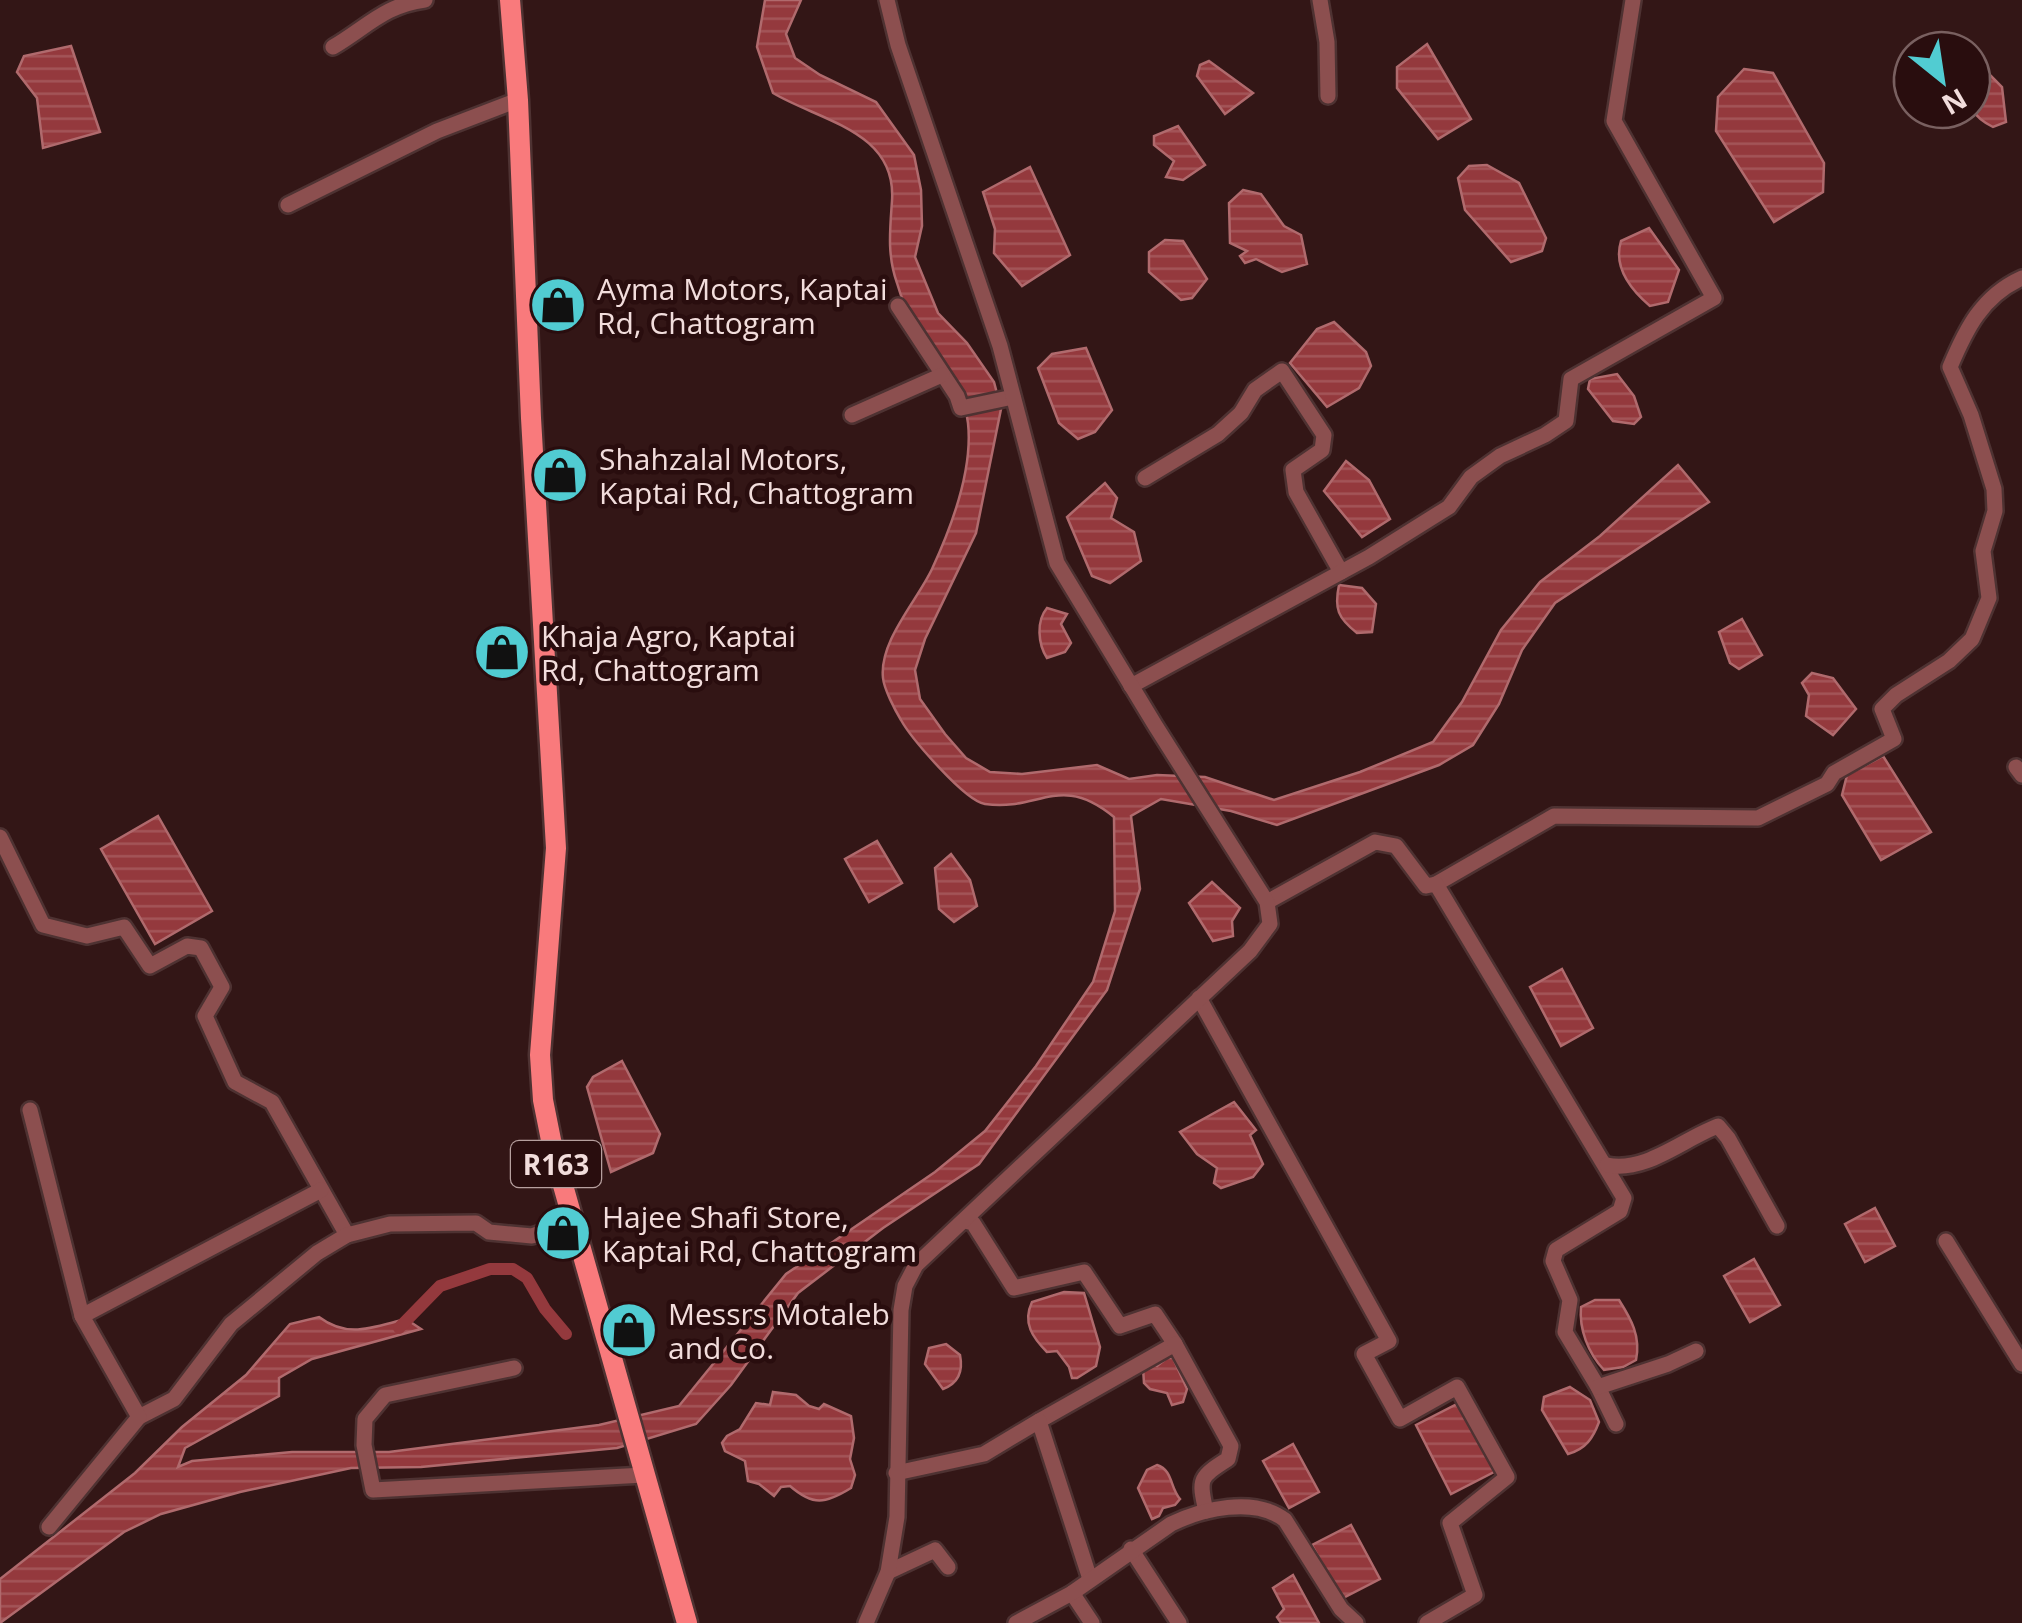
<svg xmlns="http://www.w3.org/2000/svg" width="2022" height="1623" viewBox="0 0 2022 1623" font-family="'Open Sans',sans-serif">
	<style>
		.water { fill: url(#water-rules); stroke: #b06a6d; stroke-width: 2.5 }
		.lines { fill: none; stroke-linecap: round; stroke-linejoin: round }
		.canal { stroke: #94393d; stroke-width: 12 }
		.minor-casing { stroke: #4e3232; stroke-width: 20 }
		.major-casing { stroke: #4e3232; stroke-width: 25 }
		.minor { stroke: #8c4f4f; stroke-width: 15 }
		.major { stroke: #f97a7c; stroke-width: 20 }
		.labels { text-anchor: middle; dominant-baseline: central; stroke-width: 9; stroke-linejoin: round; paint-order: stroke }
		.shield { fill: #290d0e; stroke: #b69f9e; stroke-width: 2.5 }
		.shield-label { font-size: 28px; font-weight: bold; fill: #f2dddc }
		.poi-label { font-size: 30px; fill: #f2dddc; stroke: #290d0e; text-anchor: start }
	</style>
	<defs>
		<pattern id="water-rules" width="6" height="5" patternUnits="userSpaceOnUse" patternTransform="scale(2.5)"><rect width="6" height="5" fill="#94393d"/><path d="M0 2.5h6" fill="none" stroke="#a35558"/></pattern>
	</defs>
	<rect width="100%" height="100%" fill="#331616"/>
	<g class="water">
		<path d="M 765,0 L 801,0 L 786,34 L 795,58 L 820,75 L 876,102 L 914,155 L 921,190 L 922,226 L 915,257 L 938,313 L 967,343 L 994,382 L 1001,409 L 976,533 L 925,639 L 915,670 L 920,699 L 945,734 L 966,758 L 990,772 L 1022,774 L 1097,765 L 1129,779 L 1157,775 L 1205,777 L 1274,800 L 1360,772 L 1433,742 L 1462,702 L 1501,630 L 1540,582 L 1600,536 L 1678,465 L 1709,502 L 1555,603 L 1522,650 L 1499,704 L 1473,745 L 1439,765 L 1277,825 L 1231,811 L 1161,799 L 1131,816 L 1140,889 L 1107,990 L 979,1164 L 883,1228 L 798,1293 L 731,1385 L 696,1424 L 617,1448 L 421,1467 L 351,1468 L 240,1492 L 161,1514 L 124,1532 L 0,1623 L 0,1579 L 135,1473 L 182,1427 L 246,1375 L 290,1324 L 319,1317 C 348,1339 373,1327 406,1319 L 421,1329 L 312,1359 L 279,1378 L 279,1396 L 185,1448 L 178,1467 L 192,1461 L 292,1452 L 389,1452 L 599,1425 L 679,1406 L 786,1274 L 935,1172 L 985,1131 L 1036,1066 L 1093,982 L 1115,911 L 1114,817 C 1060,772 1039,812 985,804 C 965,801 911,738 901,720 C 895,710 884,689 883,678 C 879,641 917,601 932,569 C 951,528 973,469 968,423 C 964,386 932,357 915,325 C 907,312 901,297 897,283 C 887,255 890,230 892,201 C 897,131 820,121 773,93 L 757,47 Z"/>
		<polygon points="1427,44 1471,119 1438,139 1397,88 1397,67"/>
		<polygon points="71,46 100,132 43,148 37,98 17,72 24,56"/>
		<polygon points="1209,61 1253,93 1225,114 1197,76 1200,65"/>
		<polygon points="1744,69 1773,73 1824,163 1823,192 1774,222 1716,131 1718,97"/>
		<path d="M 1987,72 L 2002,87 L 2006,122 L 1993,127 C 1967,114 1972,105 1972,79 Z"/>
		<polygon points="1178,126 1205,165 1183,180 1166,177 1174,161 1154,145 1154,136"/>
		<polygon points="1487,165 1519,183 1546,238 1542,251 1511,262 1465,210 1458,178 1469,166"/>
		<polygon points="1030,167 1070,255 1022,286 994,253 995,229 983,192"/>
		<polygon points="1243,190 1261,194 1284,226 1301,235 1307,264 1282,272 1256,259 1245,263 1240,256 1247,251 1230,243 1229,203"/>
		<path d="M 1649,228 L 1679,270 L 1668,302 L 1650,306 C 1630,289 1613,267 1621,241 Z"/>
		<polygon points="1165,240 1183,241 1207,279 1192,298 1181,300 1149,272 1149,252"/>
		<polygon points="1334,322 1366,352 1371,366 1359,388 1327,407 1290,363 1317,329"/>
		<polygon points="1086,348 1112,410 1095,432 1078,439 1059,423 1038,368 1052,354"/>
		<polygon points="1617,374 1634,396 1641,417 1634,424 1613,421 1588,389 1590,379"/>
		<polygon points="1346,461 1369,480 1390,519 1362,537 1324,491"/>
		<polygon points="1105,483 1117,498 1111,518 1134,532 1141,561 1110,583 1092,576 1067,517"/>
		<path d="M 1339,585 L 1362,588 L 1376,604 L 1372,632 L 1357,633 C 1338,618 1334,609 1339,585 Z"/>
		<path d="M 1047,608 L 1067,614 L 1061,624 L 1071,643 L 1065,652 L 1047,658 C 1038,644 1036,621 1047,608 Z"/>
		<polygon points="1742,619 1762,655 1739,669 1730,663 1719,632"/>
		<polygon points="1812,673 1833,678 1856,709 1833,735 1806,716 1809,695 1802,683"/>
		<polygon points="1883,756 1931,832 1881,860 1842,795 1847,775"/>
		<polygon points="158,816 212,911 155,944 101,849"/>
		<polygon points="877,841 902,883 869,902 845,859"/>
		<polygon points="951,854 970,880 977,906 954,922 939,909 935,868"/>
		<polygon points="1212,882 1240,908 1232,921 1233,936 1213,941 1189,903"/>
		<polygon points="1562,969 1593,1028 1561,1046 1530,987"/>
		<polygon points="622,1061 660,1134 653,1153 611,1172 587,1087 593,1077"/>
		<polygon points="1234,1102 1256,1130 1250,1135 1263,1164 1253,1177 1221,1188 1214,1183 1217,1168 1197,1154 1180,1132"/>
		<polygon points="1875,1208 1895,1246 1865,1262 1845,1224"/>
		<polygon points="1754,1259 1780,1305 1750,1322 1724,1276"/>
		<path d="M 1064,1292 L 1084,1293 L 1100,1347 L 1096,1366 L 1077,1378 L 1072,1378 L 1069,1367 L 1057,1351 L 1047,1352 C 1033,1338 1022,1323 1032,1302 Z"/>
		<path d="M 1595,1300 L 1619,1300 C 1631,1319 1641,1336 1636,1360 L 1623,1367 L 1604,1370 C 1588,1353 1579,1329 1581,1307 Z"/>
		<path d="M 946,1344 L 960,1355 C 963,1370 959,1383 943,1389 L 925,1364 L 929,1348 Z"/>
		<polygon points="1167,1358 1173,1358 1187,1389 1183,1402 1172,1405 1167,1393 1150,1389 1144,1383 1143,1368 1151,1363 1157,1366"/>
		<path d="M 1570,1387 L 1590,1400 L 1599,1422 C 1593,1438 1586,1449 1568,1454 L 1542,1410 L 1544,1397 Z"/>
		<path d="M 773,1392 L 796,1395 L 809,1406 L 819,1409 L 824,1404 L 851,1416 L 854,1438 L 850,1459 L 855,1475 L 851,1488 C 825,1504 813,1506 790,1486 L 781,1487 L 774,1496 L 759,1484 L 748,1481 L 745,1461 L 725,1451 L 722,1443 L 727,1436 L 740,1429 L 756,1403 L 770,1405 Z"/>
		<polygon points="1461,1402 1496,1471 1451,1494 1416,1425"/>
		<polygon points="1293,1444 1319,1492 1289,1508 1263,1461"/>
		<path d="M 1157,1465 C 1173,1470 1170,1488 1180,1499 L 1175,1505 L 1163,1508 L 1159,1516 L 1152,1519 L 1138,1488 L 1147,1470 Z"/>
		<polygon points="1351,1525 1380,1579 1341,1599 1312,1545"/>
		<polygon points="1293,1575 1319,1623 1281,1623 1277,1617 1284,1609 1273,1588"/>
	</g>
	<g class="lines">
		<polyline class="canal" points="399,1328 440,1286 490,1269 513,1269 527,1278 545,1309 566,1334"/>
		<g class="minor-casing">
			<g id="minor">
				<polyline points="1320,0 1327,42 1328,96"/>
				<path d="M 333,47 C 367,27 385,5 425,0"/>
				<polyline points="288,205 437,131 518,100"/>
				<polyline points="898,306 957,396 961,408 1013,397"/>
				<polyline points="852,415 942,375"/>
				<polyline points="1145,478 1218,434 1241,413 1255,390 1282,371 1324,435 1322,450 1293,470 1296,492 1341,572"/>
				<polyline points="1131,686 1369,557 1449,507 1471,477 1500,456 1545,435 1566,421 1571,379 1714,298 1614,121 1633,0"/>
				<polyline points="2016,767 2022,775"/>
				<polyline points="0,837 43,925 87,936 124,927 150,966 187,946 201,948 222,987 205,1016 235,1082 272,1102 347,1235"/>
				<path d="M 1436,884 L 1554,816 L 1758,818 L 1827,784 L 1834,773 L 1894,739 L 1882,709 L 1896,695 L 1949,661 L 1972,639 L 1989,598 L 1983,551 L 1995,511 L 1994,489 L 1971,415 L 1950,367 C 1966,329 1982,296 2022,278"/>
				<polyline points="1267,902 1375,842 1396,846 1426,886 1436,884 1624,1198 1620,1211 1556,1250 1553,1261 1570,1300 1565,1332 1598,1387 1616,1424"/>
				<polyline points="1199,998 1389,1341 1364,1354 1400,1419 1457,1387 1507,1477 1450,1523 1475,1595 1427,1623"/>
				<polyline points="30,1110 82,1316"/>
				<path d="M 1607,1165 C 1646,1173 1683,1139 1718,1126 L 1728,1138 L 1777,1226"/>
				<polyline points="965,1221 973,1223 1014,1288 1084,1272 1120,1326 1155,1314 1175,1344 1039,1421"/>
				<polyline points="1946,1241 2022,1364"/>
				<path d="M 1175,1344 L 1231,1446 L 1228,1459 C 1200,1477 1198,1478 1206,1511"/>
				<polyline points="514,1368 385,1395 365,1419 364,1445 373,1490 644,1475"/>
				<polyline points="1598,1387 1668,1364 1696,1351"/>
				<polyline points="139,1417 174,1399 231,1324 317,1253 347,1235 390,1224 476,1223 489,1232 532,1236 572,1221"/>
				<polyline points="896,1473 984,1454 1039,1421 1090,1579"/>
				<polyline points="49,1527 139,1417 82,1316 321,1190"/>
				<polyline points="1131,1549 1179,1623"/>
				<polyline points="888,1572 935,1550 948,1567"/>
				<polyline points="1072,1593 1092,1623"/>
				<polyline points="866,1623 888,1572 897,1517 901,1310 905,1286 916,1265 1250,951 1270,924 1267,902 1155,725 1057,563 1000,346 898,45 887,0"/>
				<path d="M 1016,1623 L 1072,1593 L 1171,1524 C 1202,1509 1254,1496 1285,1520 L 1341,1609 L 1356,1623"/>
			</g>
		</g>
		<g class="major-casing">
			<polyline id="major" points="510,0 518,100 531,418 556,848 540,1055 543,1100 553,1150 687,1623"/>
		</g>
		<use href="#minor" class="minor"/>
		<use href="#major" class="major"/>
	</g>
	<defs>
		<g id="shop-disc" transform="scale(2.875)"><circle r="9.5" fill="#51ccd2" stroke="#290d0e"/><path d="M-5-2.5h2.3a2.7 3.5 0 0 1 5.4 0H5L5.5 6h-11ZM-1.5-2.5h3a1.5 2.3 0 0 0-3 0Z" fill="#111"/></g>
	</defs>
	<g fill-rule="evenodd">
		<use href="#shop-disc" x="558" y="305"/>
		<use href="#shop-disc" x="560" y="475"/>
		<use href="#shop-disc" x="502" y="652"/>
		<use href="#shop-disc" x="563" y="1233"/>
		<use href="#shop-disc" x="629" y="1330"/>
	</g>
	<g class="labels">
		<rect class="shield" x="511" y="1141" width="90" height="46" rx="8"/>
		<g class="shield-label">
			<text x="556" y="1164">R163</text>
		</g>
		<g class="poi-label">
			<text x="597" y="288">Ayma Motors, Kaptai<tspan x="597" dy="34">Rd, Chattogram</tspan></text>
			<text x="599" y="458">Shahzalal Motors,<tspan x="599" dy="34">Kaptai Rd, Chattogram</tspan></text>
			<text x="541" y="635">Khaja Agro, Kaptai<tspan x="541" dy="34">Rd, Chattogram</tspan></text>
			<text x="602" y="1216">Hajee Shafi Store,<tspan x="602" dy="34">Kaptai Rd, Chattogram</tspan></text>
			<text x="668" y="1313">Messrs Motaleb<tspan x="668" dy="34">and Co.</tspan></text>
		</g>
	</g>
	<g transform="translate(1942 80) rotate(150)"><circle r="48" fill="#290d0e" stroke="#796060" stroke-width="2.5"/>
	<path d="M0-8L18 38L0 25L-18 38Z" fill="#51ccd2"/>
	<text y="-15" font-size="28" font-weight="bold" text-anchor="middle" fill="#f2dddc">N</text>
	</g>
</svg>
